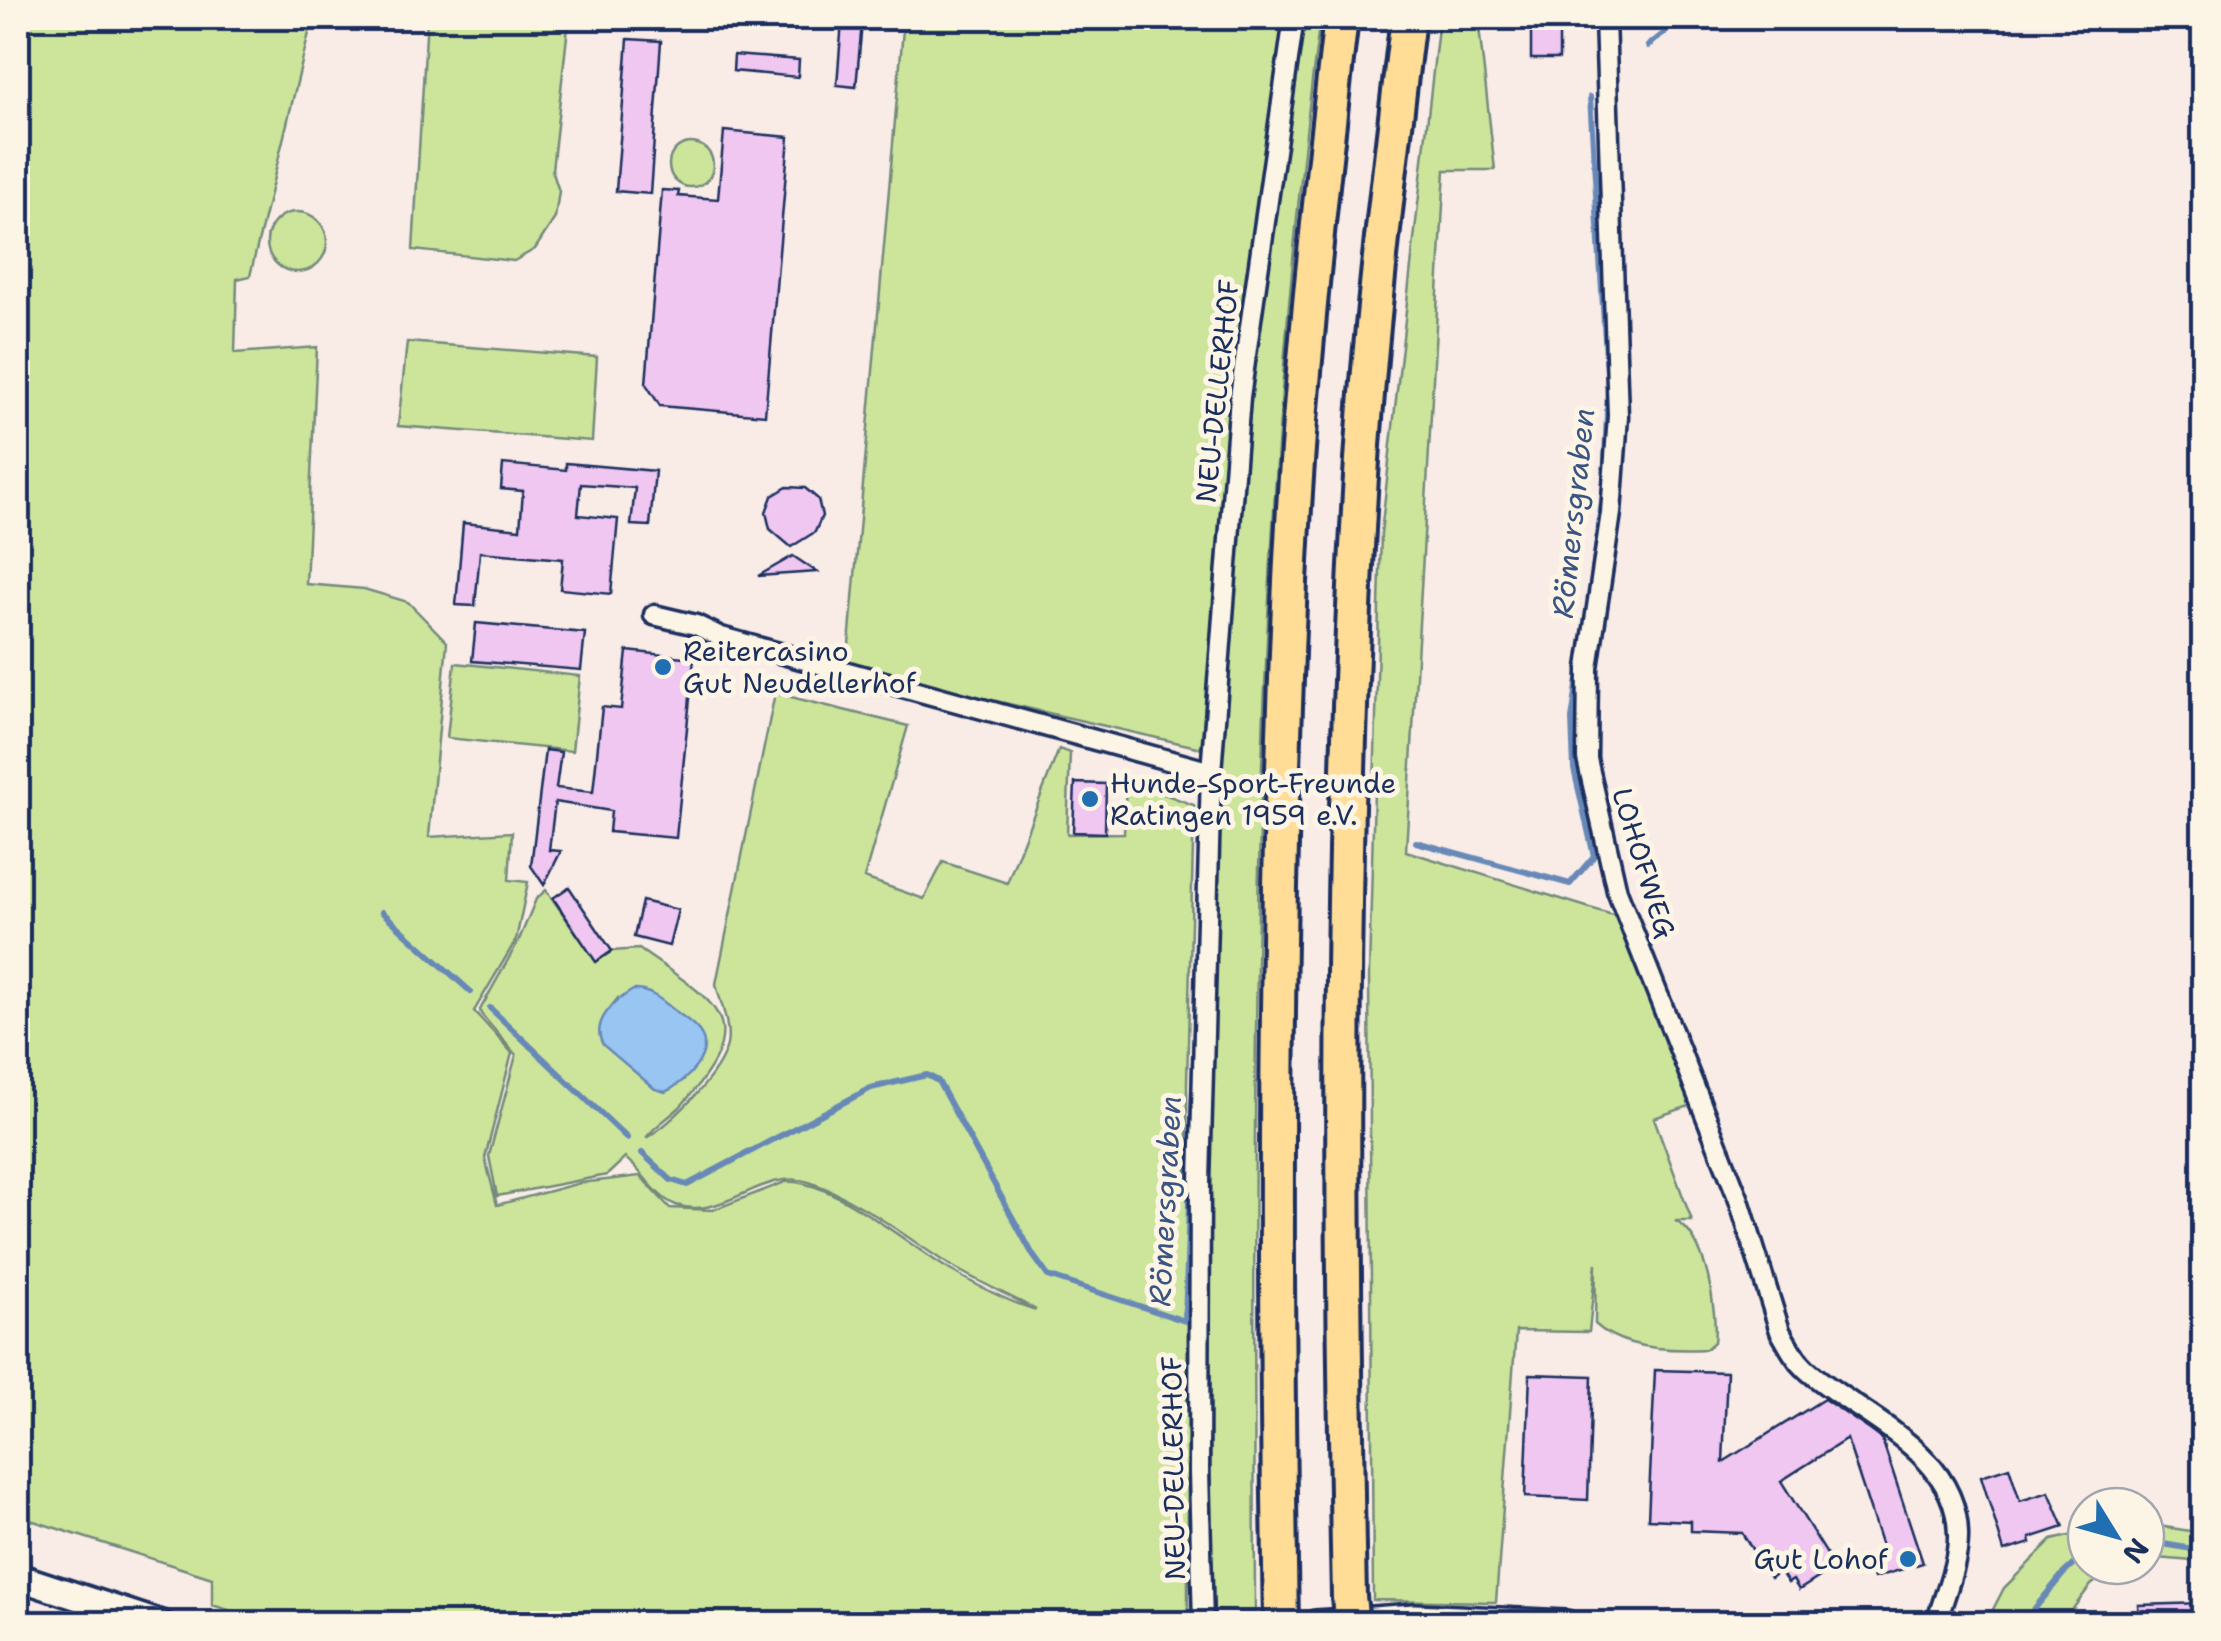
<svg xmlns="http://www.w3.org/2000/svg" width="2221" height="1641" viewBox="0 0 2221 1641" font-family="'Shantell Sans',sans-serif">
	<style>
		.green { fill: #cde59b; stroke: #748a7c; stroke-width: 2.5; fill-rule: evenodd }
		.water { fill: #99c5f3; stroke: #6789b7; stroke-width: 2.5 }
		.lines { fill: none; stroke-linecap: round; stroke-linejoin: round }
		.stream { stroke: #6789b7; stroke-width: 6 }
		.building { fill: #efc7f0; stroke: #1b2f5e; stroke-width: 2.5 }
		.street-casing { stroke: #1b2f5e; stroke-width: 25 }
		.secondary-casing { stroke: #1b2f5e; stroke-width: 32 }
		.highway-casing { stroke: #1b2f5e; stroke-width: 40 }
		.street { stroke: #fcf5e5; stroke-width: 18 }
		.secondary { stroke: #fcf5e5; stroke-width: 25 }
		.highway { stroke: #ffdd96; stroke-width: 32 }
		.highway-bridge-casing { stroke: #1b2f5e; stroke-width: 40; stroke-linecap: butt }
		.highway-bridge { stroke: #ffdd96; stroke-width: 32 }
		.poi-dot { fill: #1f6fb2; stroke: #fcf5e5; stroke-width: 4 }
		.labels { text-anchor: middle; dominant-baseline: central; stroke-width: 10; stroke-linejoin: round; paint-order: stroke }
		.street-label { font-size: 28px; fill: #1b2f5e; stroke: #fcf5e5 }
		.poi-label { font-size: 28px; fill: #1b2f5e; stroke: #fcf5e5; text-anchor: start }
		.water-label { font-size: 30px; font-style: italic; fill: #3a5483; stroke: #fcf5e5 }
	</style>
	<rect width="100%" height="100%" fill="#f9ece7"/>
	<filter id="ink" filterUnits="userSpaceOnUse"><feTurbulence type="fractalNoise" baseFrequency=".01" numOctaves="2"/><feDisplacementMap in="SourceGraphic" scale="20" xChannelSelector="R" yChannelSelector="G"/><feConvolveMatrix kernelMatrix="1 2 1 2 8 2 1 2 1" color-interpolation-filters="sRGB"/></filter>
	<g filter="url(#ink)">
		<g class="green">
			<path d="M 18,18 L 317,18 L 309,33 L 250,276 L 237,279 L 235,353 L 317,347 L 306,584 L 364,589 L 408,602 L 447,642 L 429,837 L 512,832 L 509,880 L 528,882 L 516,940 L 474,1011 L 512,1053 L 485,1158 L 497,1205 L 580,1183 L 640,1176 L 670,1208 L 713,1210 L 785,1182 C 832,1178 909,1246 950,1270 C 976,1285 1008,1302 1036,1310 C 1009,1295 976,1281 948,1264 C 904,1236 859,1199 809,1182 C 763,1167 724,1221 676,1205 C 655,1197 643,1171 625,1158 L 607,1175 L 497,1196 L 489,1156 L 516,1055 L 481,1014 L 480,1010 L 519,940 L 536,899 L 546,890 L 596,961 L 612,951 L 639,949 C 716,1003 760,1019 680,1107 C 669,1118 655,1125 646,1138 C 672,1123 720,1075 727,1045 C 731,1026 720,1002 716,984 L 775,693 L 908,726 L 864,878 L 924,899 L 943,862 L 1007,883 L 1059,749 L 1070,753 L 1067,834 L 1124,833 L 1126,780 L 1194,805 L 1187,1082 L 1188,1612 L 1137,1624 L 271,1623 L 212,1605 L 212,1578 L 18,1516 ZM 618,998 L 655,1089 L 604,1045 C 593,1027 606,1013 618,998 Z"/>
			<polygon points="427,18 569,18 552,170 559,191 555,218 535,249 514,261 413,250"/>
			<polygon points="904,18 1285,18 1236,393 1201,748 847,667"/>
			<path d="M 1301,18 L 1320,18 C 1250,547 1253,1079 1255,1612 L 1212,1610 L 1208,1183 L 1218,773 L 1251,402 L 1287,98 Z"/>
			<path d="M 1439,18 L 1478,18 L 1495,170 L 1445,170 L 1406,851 L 1616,916 L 1695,1104 L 1654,1118 L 1692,1221 L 1675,1221 C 1706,1234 1718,1312 1714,1342 L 1706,1349 C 1670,1351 1622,1349 1595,1324 L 1596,1263 L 1589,1332 L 1516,1331 L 1496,1602 L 1373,1600 L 1369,974 L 1381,533 Z"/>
			<circle cx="691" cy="165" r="22"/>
			<circle cx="297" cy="242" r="30"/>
			<polygon points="407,342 597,357 592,441 398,426"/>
			<polygon points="455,663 580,676 572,751 447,738"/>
			<polygon points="2146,1524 2203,1533 2203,1562 2146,1557"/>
			<polygon points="2086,1532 2086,1566 2115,1566 2091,1585 2062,1623 1986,1623 2004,1588 2052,1540"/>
		</g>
		<path class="water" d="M 633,990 C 649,989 662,1000 674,1010 C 682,1016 693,1023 699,1031 C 716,1054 685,1083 665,1092 L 655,1089 L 603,1045 C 590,1022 614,1001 633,990 Z"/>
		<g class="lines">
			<g class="stream">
				<polyline points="1648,46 1683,18"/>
				<polyline points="1590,97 1608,388 1604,486 1590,595"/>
				<polyline points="1416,842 1570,884 1594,856 1574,769 1572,719 1580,666"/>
				<polyline points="382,912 471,992"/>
				<polyline points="490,1008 627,1138"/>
				<polyline points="642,1153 671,1180 687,1185 871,1088 927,1075 938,1081 1033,1255 1048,1276 1185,1321 1197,970"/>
				<polyline points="2146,1541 2204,1551"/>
				<polyline points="2022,1624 2063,1574 2086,1553"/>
			</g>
		</g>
		<g class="building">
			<rect x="1531" y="18" width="28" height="41"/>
			<polygon points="842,21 862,23 856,87 837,85"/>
			<polygon points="628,39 661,41 650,194 616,191"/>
			<polygon points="734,55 799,60 798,77 733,71"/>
			<polygon points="724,131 789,137 765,415 660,406 646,384 662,190 679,191 678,196 718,199"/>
			<polygon points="566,463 655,471 650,526 631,525 635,488 581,484 578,515 618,519 611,594 560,589 563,559 480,552 475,606 456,605 463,523 520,529 523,491 501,489 503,464 566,470"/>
			<polygon points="787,487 805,488 818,499 822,516 815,532 791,547 770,529 766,512 772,496"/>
			<polygon points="793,556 817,572 758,576"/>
			<polygon points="476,623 585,633 581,670 472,661"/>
			<polygon points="627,651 694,658 676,838 609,832 611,811 555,802 549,850 561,851 544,885 531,866 545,750 561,752 556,788 593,792 602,707 621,709"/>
			<polygon points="1075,783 1106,784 1105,833 1073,832"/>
			<polygon points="569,887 612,951 596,962 553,898"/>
			<polygon points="642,901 678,910 669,946 634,937"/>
			<polygon points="1655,1370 1727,1372 1723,1462 1824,1399 1870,1430 1882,1439 1923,1563 1874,1578 1867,1558 1884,1552 1847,1439 1781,1481 1835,1567 1799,1590 1793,1580 1788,1583 1780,1571 1770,1578 1742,1533 1691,1531 1691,1521 1648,1519"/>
			<polygon points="1530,1374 1592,1376 1588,1500 1525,1497"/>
			<polygon points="2009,1467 2020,1501 2049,1492 2064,1527 2030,1538 2031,1543 2004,1551 1981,1476"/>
			<polygon points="2204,1603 2204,1624 2139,1624 2138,1605"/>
		</g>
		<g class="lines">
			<g class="street-casing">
				<g id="street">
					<path d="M 1605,18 L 1618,416 L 1611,513 L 1588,668 L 1587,759 L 1617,891 L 1739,1200 L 1780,1331 C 1788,1345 1794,1358 1806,1369 C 1858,1416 1957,1450 1958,1534 C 1959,1563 1944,1595 1936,1624"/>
					<polyline points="654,615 696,625 721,637 1211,772"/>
					<polyline points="1203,1624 1199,1472 1200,1182 1211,772 1240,397 1294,18"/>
				</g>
			</g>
			<g class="secondary-casing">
				<g id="secondary">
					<polyline points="18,1577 161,1624"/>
					<polyline points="1316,1624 1415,1617 1566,1624"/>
				</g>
			</g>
			<g class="highway-casing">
				<g id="highway">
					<path d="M 1349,1597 C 1341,1218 1338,839 1362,460 C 1372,312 1390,165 1408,18"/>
					<path d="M 1281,1624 C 1275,1284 1274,944 1289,605 C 1297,409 1318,213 1341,18"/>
				</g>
			</g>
			<use href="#street" class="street"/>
			<use href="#secondary" class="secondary"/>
			<use href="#highway" class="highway"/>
			<g class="highway-bridge-casing">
				<polyline id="highway-bridge" points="1349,1597 1352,1624"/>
			</g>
			<use href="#highway-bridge" class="highway-bridge"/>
		</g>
	</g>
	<g class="poi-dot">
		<circle cx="663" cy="667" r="10"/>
		<circle cx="1090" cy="799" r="10"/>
		<circle cx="1908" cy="1559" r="10"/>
	</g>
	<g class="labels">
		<g class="street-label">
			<text transform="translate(1217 391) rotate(-84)">NEU-DELLERHOF</text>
			<text transform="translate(1644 863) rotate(73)">LOHOFWEG</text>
			<text transform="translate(1173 1468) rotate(-91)">NEU-DELLERHOF</text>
		</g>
		<g class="poi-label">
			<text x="683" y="651">Reitercasino<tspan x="683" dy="32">Gut Neudellerhof</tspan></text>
			<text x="1110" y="783">Hunde-Sport-Freunde<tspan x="1110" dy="32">Ratingen 1959 e.V.</tspan></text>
			<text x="1888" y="1559" text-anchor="end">Gut Lohof</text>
		</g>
		<g class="water-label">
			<text transform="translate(1573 513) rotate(-84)">Römersgraben</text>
			<text transform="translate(1165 1201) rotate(-87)">Römersgraben</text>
		</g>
	</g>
	<rect width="2221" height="1641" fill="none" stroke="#fcf5e5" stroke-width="60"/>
	<rect x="30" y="30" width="2161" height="1581" fill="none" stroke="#1b2f5e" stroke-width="4" filter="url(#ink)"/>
	<g transform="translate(2116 1536) rotate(127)"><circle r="48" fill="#fcf5e5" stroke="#a2a6af" stroke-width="2.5"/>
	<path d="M0-8L18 38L0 25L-18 38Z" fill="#1f6fb2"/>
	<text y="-15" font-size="28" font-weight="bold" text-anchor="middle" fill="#1b2f5e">N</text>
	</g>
</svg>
